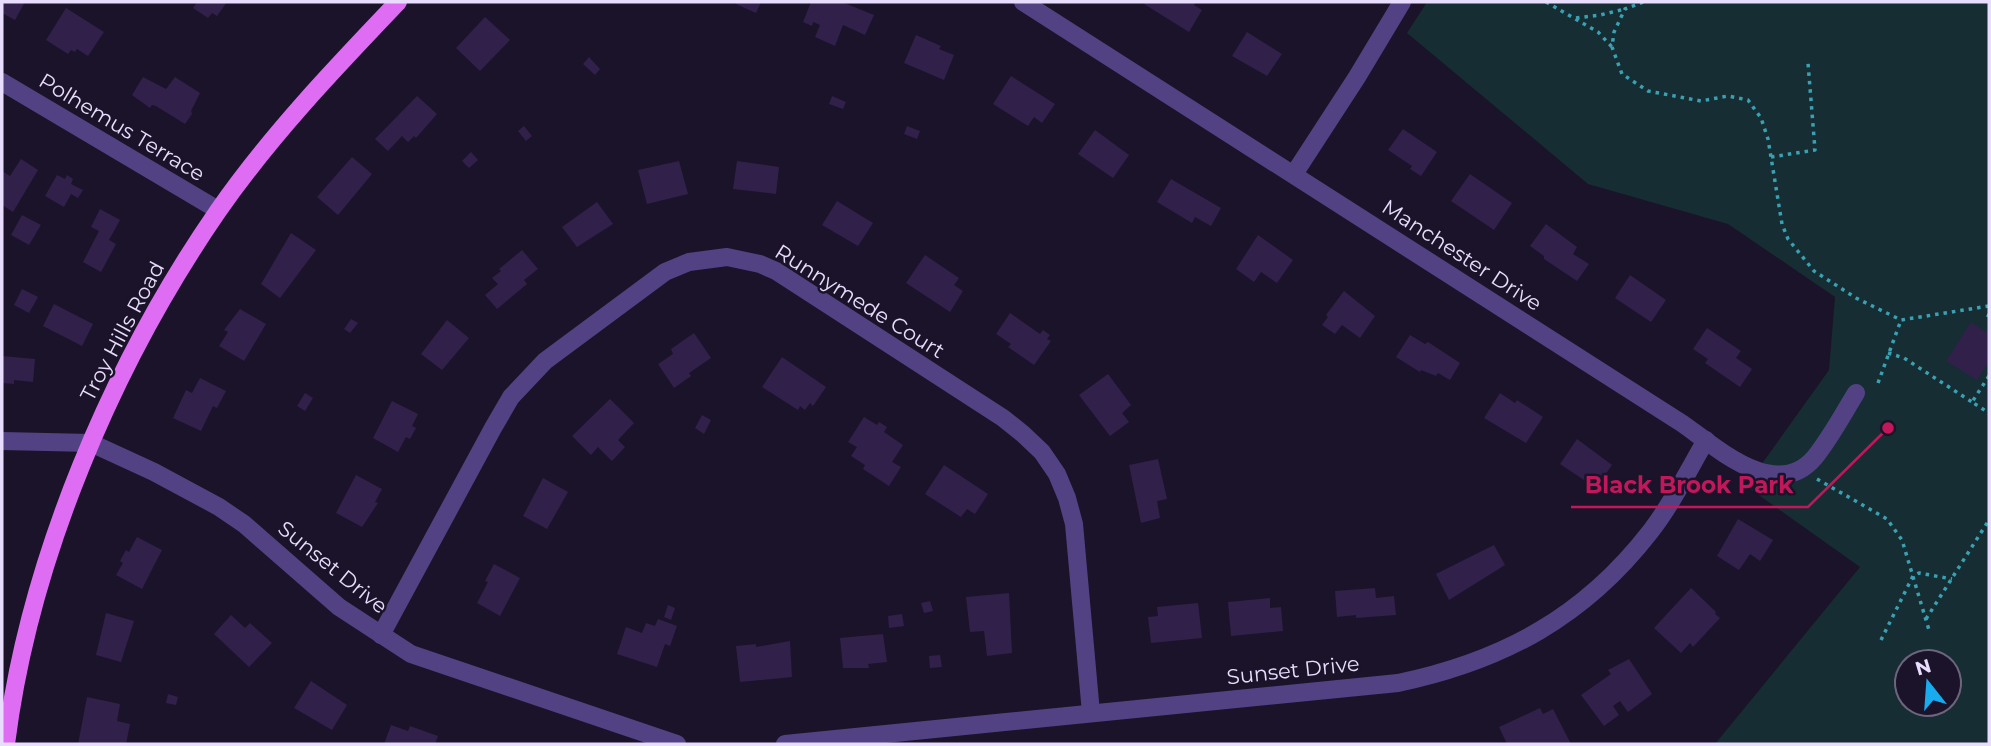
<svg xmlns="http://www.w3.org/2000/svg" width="1991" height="746" viewBox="0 0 1991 746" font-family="Montserrat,sans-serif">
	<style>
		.green { fill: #162d33; fill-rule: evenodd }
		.building { fill: #312049 }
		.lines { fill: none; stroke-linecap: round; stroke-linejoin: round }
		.path { stroke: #3aa1b3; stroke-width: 3.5; stroke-dasharray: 3.5 5; stroke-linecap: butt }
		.minor { stroke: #524284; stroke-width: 18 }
		.major { stroke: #de6df4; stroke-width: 18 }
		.labels { text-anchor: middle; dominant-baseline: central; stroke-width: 5; stroke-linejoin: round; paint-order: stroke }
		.street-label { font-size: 21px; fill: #e8ddfc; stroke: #1b1329 }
		.leader { fill: none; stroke: #c2185b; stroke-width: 2.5 }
		.callout-dot { fill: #c2185b; stroke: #1b1329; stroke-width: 2.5 }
		.callout-label { font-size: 23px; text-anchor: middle; font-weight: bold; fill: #c2185b; stroke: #1b1329; stroke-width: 5; stroke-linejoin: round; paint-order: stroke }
	</style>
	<rect width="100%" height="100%" fill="#1b1329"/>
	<path class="green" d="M 1427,2 L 1989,2 L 1989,744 L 1715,744 L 1860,567 L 1746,486 L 1829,370 L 1835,297 L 1728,224 L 1588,184 L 1407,33 ZM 1907,662 L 1949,662 L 1949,704 L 1907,704 Z"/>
	<g class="building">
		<polygon points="2,2 25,2 15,20 2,13"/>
		<polygon points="197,2 227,2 217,16 212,13 208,18 193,8"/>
		<polygon points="737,2 761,2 756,13 736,4"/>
		<polygon points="811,2 842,2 874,15 865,35 843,25 835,46 815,37 820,25 813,22 812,26 803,22"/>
		<polygon points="1145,2 1196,2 1194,5 1202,10 1189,32 1144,4"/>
		<polygon points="66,8 104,32 88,56 77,49 75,52 71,50 68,54 46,40"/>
		<polygon points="485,17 510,40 480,71 456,48"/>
		<polygon points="1247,32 1282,54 1267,76 1232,56"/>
		<polygon points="916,35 941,46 939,49 954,55 944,80 904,63"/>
		<polygon points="589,57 600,69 595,75 583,64"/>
		<polygon points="1011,76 1055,104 1042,123 1034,117 1028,126 993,104"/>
		<polygon points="143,77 166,89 175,77 200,93 191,111 192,114 185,124 156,106 152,105 150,108 132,95"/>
		<polygon points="417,96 437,114 416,138 414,136 408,142 402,136 388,151 375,139"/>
		<polygon points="832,96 846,102 843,109 829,104"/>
		<polygon points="524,126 532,136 526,141 518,131"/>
		<polygon points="907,126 920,131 917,139 904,134"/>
		<polygon points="1403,129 1437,152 1421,176 1410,169 1412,166 1388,150"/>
		<polygon points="1095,130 1129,155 1113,178 1078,154"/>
		<polygon points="471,152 478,160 469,168 462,161"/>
		<polygon points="352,157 372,174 338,215 317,197"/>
		<polygon points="21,159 38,170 13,212 2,205 2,171 10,176"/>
		<polygon points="679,161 688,194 647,204 638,170"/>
		<polygon points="737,161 779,167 776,194 733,189"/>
		<polygon points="1470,174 1512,203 1494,230 1451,201"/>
		<polygon points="57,175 65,179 67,175 73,179 71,184 83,190 78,198 71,194 64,207 45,196"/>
		<polygon points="1171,179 1221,208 1211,226 1195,217 1192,223 1157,202"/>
		<polygon points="837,201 873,223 858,246 822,225"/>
		<polygon points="597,202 613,224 577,247 562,227"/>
		<polygon points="100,209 120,220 109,240 116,244 101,272 83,262 99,231 91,227"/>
		<polygon points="22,215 41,225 29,245 11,235"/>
		<polygon points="1546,224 1577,247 1573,254 1589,264 1577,281 1544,259 1544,256 1530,246"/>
		<polygon points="291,233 316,250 280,298 261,284"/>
		<polygon points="1258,235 1293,260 1277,283 1261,272 1254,282 1236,269"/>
		<polygon points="522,250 538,269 524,280 527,284 497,309 485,295 498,284 492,278 501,271 499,269"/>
		<polygon points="925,255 959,278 954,285 963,291 950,312 906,283"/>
		<polygon points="1630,275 1666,300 1651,322 1615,298"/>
		<polygon points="22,289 38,297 29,313 14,305"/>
		<polygon points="1344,291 1375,316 1360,338 1342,325 1335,334 1322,325 1328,317 1326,315"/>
		<polygon points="54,304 93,324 82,346 43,326"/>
		<polygon points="240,309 266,324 244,361 219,346 228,332 224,330"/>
		<polygon points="1010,313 1040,334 1043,330 1050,335 1047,339 1051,341 1034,365 1008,347 1011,344 996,334"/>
		<polygon points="351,319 358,323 350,333 344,329"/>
		<polygon points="447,320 469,338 442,370 421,354"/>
		<polygon points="1971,322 1989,334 1989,361 1977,380 1946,361"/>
		<polygon points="1707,328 1741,351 1736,358 1752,369 1740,387 1705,363 1708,359 1693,349"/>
		<polygon points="694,333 711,358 689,373 691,376 674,388 658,364 673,354 671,349"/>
		<polygon points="1410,335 1425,344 1428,342 1460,363 1450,380 1438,373 1436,376 1421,370 1420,372 1396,357"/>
		<polygon points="2,356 35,359 33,382 14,380 14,384 2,383"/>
		<polygon points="782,357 826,387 813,406 810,403 805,410 800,406 798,410 762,387"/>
		<polygon points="1108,374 1131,405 1122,413 1129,422 1110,436 1079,395"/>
		<polygon points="200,378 226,391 217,408 213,406 201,431 173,418 186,390 192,393"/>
		<polygon points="305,393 313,398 305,411 297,406"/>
		<polygon points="1500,393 1515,403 1517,400 1543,417 1526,443 1484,418"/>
		<polygon points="610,399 634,423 618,440 625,447 612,461 598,447 591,455 572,436"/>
		<polygon points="392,401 418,414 412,426 416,428 410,439 406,437 398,452 373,438"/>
		<polygon points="702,415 711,420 704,434 695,428"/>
		<polygon points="864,417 877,425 879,422 887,427 884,432 903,445 892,462 901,467 889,486 863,469 865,465 851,456 857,447 848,442"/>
		<polygon points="1577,439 1612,465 1596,488 1560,464"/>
		<polygon points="1158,459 1167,499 1157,501 1160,518 1141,523 1129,465"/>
		<polygon points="944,465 988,494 975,514 967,509 961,517 925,494"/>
		<polygon points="356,475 382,489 375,502 378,503 362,527 336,513"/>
		<polygon points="543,478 568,492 547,529 523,516"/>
		<polygon points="1738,519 1773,540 1760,561 1750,554 1739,570 1717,556"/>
		<polygon points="137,537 162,550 142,589 116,575 123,563 120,561 126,550 129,552"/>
		<polygon points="1494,545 1505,565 1449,600 1436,574"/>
		<polygon points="494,564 520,578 500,616 477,603 488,582 485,581"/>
		<polygon points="1375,588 1376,598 1394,596 1396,615 1356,618 1356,615 1337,617 1335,591"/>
		<polygon points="1691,588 1716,612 1715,614 1720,618 1693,647 1690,643 1681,653 1654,628"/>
		<polygon points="1009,593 1012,653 987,656 984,631 970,632 966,597"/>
		<polygon points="1270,598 1270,608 1281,607 1283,631 1231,636 1228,602"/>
		<polygon points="930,601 933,611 924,613 921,603"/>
		<polygon points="1198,603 1202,638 1151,643 1148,617 1158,616 1157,607"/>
		<polygon points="668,605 675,608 671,620 664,617"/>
		<polygon points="106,613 134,621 121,662 96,655"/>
		<polygon points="902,614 904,626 889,628 888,616"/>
		<polygon points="231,615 245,628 250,623 272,643 249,667 214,634"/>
		<polygon points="658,619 677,626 670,646 665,644 657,667 617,654 626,627 642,633 646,623 655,626"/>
		<polygon points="883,634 887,662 868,664 869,668 843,668 840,638"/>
		<polygon points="790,641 792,677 740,682 736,646 756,644 756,647"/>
		<polygon points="940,655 942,667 930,668 929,656"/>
		<polygon points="1629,659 1652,694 1628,712 1620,701 1613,706 1619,715 1604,726 1581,695 1611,674 1608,670"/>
		<polygon points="311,681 347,705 332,730 294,708"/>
		<polygon points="168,694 178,697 176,705 166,703"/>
		<polygon points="87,697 120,704 117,721 130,724 126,744 78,744"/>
		<polygon points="1540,708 1543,714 1553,709 1571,744 1507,744 1499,727"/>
		<polygon points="391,725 408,731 410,726 438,736 435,744 384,744"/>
	</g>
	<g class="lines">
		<g class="path">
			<polyline points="1546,2 1598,32 1612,47"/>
			<polyline points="1643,2 1625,9 1614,32 1612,47 1622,74 1648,91 1701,101 1728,96 1748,100 1761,118 1768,139 1782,224 1788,239 1814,271 1856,298 1901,320 1989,306"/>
			<polyline points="1576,18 1600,15 1625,9"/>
			<polyline points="1771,157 1815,150 1808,63"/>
			<polyline points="1989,314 1987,319 1989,321"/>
			<polyline points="1888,353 1904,358 1972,402"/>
			<polyline points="1989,376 1972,402 1989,413"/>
			<polyline points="1878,383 1901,320"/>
			<polyline points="1817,479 1887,519 1902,540 1929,630"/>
			<polyline points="1926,619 1989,520"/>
			<polyline points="1881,640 1913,576 1919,573 1952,579"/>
		</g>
		<g class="minor">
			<path d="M 1023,2 L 1683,424 C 1717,448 1777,503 1815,457 C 1831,437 1843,414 1856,393"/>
			<polyline points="2,82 218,210"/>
			<polyline points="1294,174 1357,77 1402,2"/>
			<polyline points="2,441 91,443 154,472 219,507 244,524 339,607 411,654 677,744"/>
			<polyline points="381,635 493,428 511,397 545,361 665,272 689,262 727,257 760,264 776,271 1003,418 1023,434 1042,452 1057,474 1067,498 1074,524 1091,713"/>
			<path d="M 785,744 L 1398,683 C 1503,661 1584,617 1650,532 C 1672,504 1688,471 1706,440"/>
		</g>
		<path class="major" d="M 6,744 C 29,560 113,363 218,211 C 270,136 335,68 398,2"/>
	</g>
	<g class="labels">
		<g class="street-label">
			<text transform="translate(122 127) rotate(31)">Polhemus Terrace</text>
			<text transform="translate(1462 255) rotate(33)">Manchester Drive</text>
			<text transform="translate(860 301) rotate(32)">Runnymede Court</text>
			<text transform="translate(122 331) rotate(-62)">Troy Hills Road</text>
			<text transform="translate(333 567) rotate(39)">Sunset Drive</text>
			<text transform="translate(1293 670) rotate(-6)">Sunset Drive</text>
		</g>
	</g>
	<path class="leader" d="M1888 428L1808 507H1571"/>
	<circle class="callout-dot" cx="1888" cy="428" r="7"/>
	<g class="callout-label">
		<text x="1689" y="493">Black Brook Park</text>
	</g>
	<rect width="1991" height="746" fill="none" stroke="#e8ddfc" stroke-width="7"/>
	<g transform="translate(1928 683) rotate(343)"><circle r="33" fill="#1b1329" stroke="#6d647d" stroke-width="2"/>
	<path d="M0-5L12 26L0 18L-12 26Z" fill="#18abee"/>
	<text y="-10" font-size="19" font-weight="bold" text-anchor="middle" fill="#e8ddfc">N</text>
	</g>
</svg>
